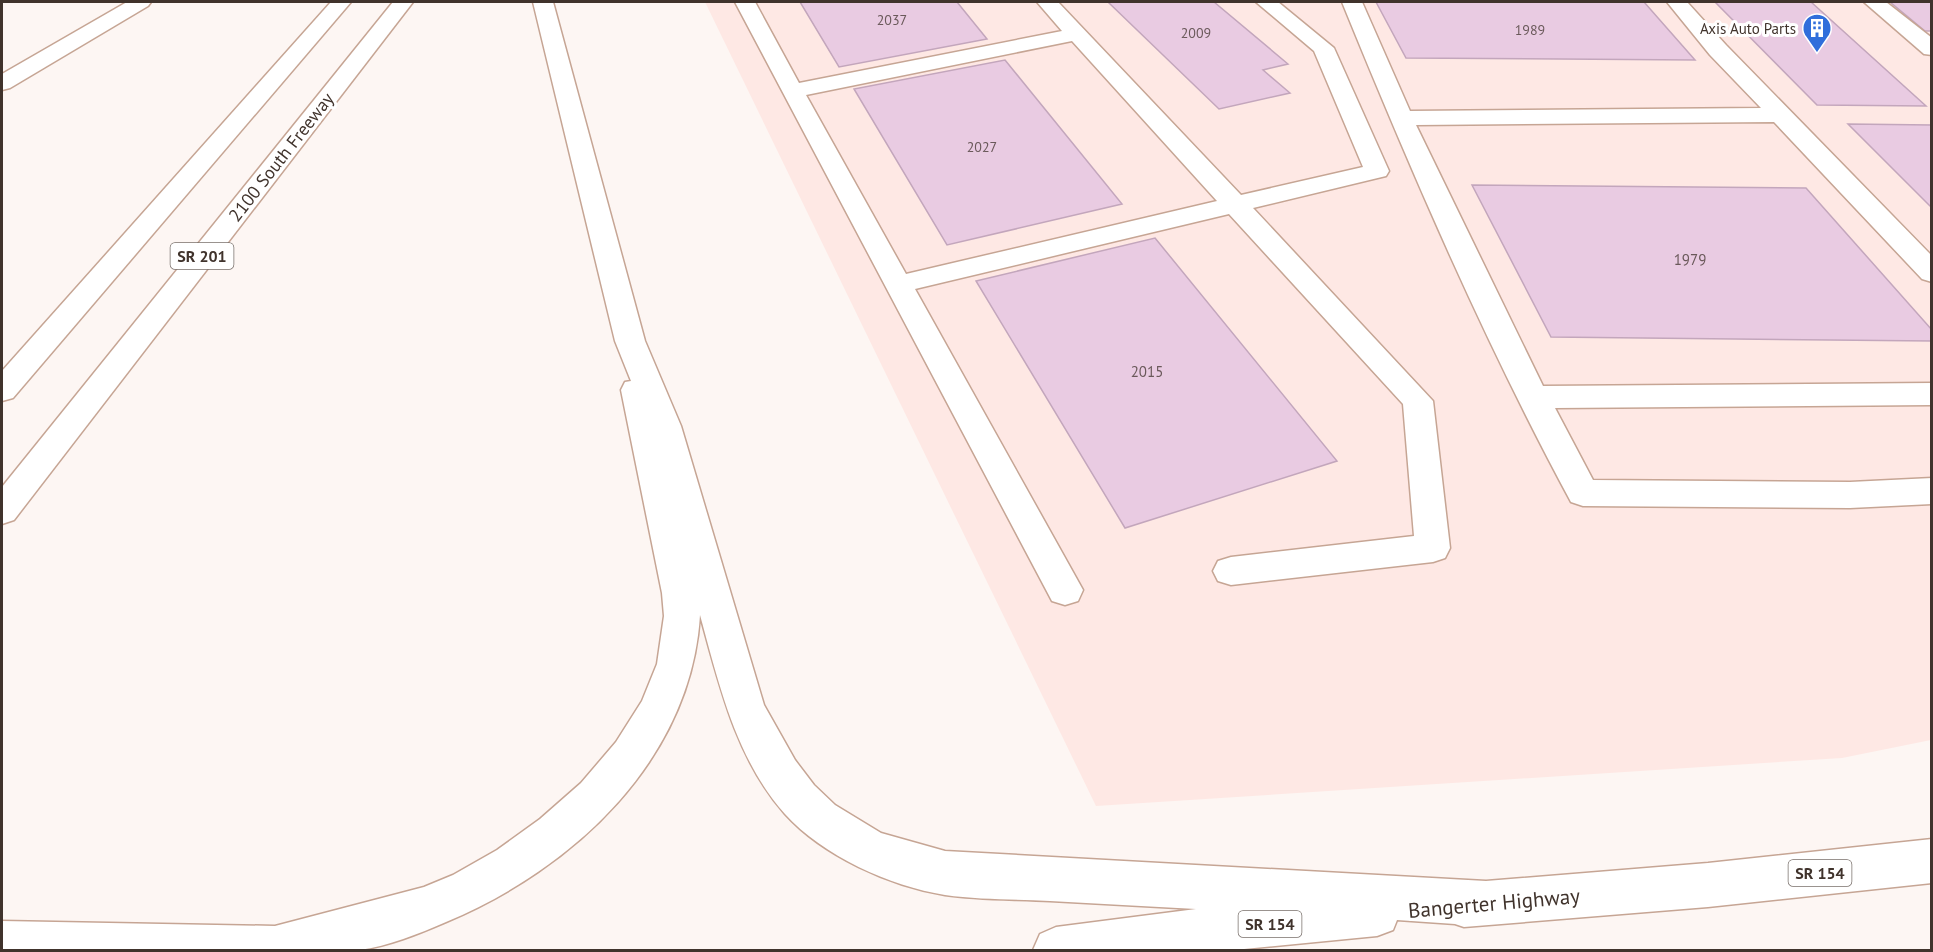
<svg xmlns="http://www.w3.org/2000/svg" width="1933" height="952" viewBox="0 0 1933 952" font-family="'PT Sans',sans-serif">
	<style>
		.industrial { fill: #fee8e4 }
		.building { fill: #e9cbe2; stroke: #c3a6bc; stroke-width: 1.5 }
		.lines { fill: none; stroke-linecap: round; stroke-linejoin: round }
		.minor-casing { stroke: #c6a594; stroke-width: 3 }
		.highway-casing { stroke: #c6a594; stroke-width: 3 }
		.minor { fill: #fff; fill-rule: evenodd }
		.highway { fill: #fff; fill-rule: evenodd }
		.labels { text-anchor: middle; dominant-baseline: central; stroke-width: 6; stroke-linejoin: round; paint-order: stroke }
		.far-number-label { font-size: 14px; fill: #6a595a }
		.far-poi-label { font-size: 15px; fill: #40332c; stroke: #fff; text-anchor: end }
		.number-label { font-size: 15px; fill: #6a595a }
		.shield { fill: #fff; stroke: #79706b; stroke-width: 1.5 }
		.shield-label { font-size: 16px; font-weight: bold; fill: #40332c }
		.street-label { font-size: 18px; fill: #40332c; stroke: #fff }
		.near-street-label { font-size: 21px; fill: #40332c; stroke: #fff }
	</style>
	<rect width="100%" height="100%" fill="#fdf6f3"/>
	<polygon class="industrial" points="705,2 1931,2 1931,740 1842,758 1096,806"/>
	<g class="building">
		<polygon points="800,2 957,2 987,39 839,67"/>
		<polygon points="1108,2 1214,2 1288,64 1263,70 1290,93 1219,109"/>
		<polygon points="1376,2 1644,2 1695,60 1406,58"/>
		<polygon points="1715,2 1811,2 1926,106 1817,105"/>
		<polygon points="1890,2 1932,2 1932,31 1925,31"/>
		<polygon points="1005,60 1122,204 947,245 854,89"/>
		<polygon points="1848,124 1932,125 1932,208"/>
		<polygon points="1472,185 1806,188 1932,330 1932,341 1551,337"/>
		<polygon points="1155,238 1337,461 1125,528 976,281"/>
	</g>
	<g class="lines">
		<g class="minor-casing">
			<g id="minor">
				<path d="M 735,2 L 755,2 L 799,83 L 1062,31 L 1037,2 L 1058,2 L 1241,195 L 1363,167 L 1314,51 L 1256,2 L 1278,2 L 1334,48 L 1389,171 L 1386,176 L 1253,208 L 1433,401 L 1450,548 L 1445,558 L 1433,562 L 1231,585 L 1218,581 L 1213,571 L 1218,561 L 1231,557 L 1414,536 L 1403,404 L 1229,214 L 915,289 L 1083,590 L 1078,601 L 1065,605 L 1052,601 ZM 1072,41 L 1217,201 L 906,274 L 806,95 Z"/>
				<path d="M 1342,2 L 1362,2 L 1410,111 L 1761,108 L 1710,55 L 1667,2 L 1687,2 L 1726,45 L 1932,256 L 1932,282 L 1922,279 L 1774,122 L 1416,125 L 1543,386 L 1932,383 L 1932,405 L 1555,408 L 1593,480 L 1850,482 L 1932,478 L 1932,504 L 1850,508 L 1583,506 L 1571,502 C 1484,341 1411,171 1342,2 Z"/>
				<polygon points="1864,2 1886,2 1932,38 1932,55 1924,54"/>
			</g>
		</g>
		<g class="highway-casing">
			<g id="highway">
				<polygon points="127,2 151,2 148,6 10,88 2,90 2,74"/>
				<polygon points="331,2 351,2 13,398 2,401 2,371"/>
				<polygon points="393,2 413,2 14,520 2,524 2,487"/>
				<path d="M 533,2 L 553,2 L 645,341 L 681,426 L 764,705 L 795,760 L 814,785 L 835,805 L 881,833 L 945,851 L 1486,881 L 1708,863 L 1932,839 L 1932,883 L 1708,907 L 1464,927 L 1455,924 L 1397,920 L 1393,930 L 1377,936 L 1234,950 L 1033,950 L 1040,934 L 1056,927 L 1196,909 C 1147,906 1098,904 1050,901 C 1016,899 979,900 945,895 C 890,886 823,856 785,814 C 736,759 719,684 700,615 C 691,760 573,869 446,922 C 418,934 389,946 359,950 C 328,952 279,950 246,950 C 165,950 83,950 2,950 L 2,921 L 275,926 L 424,887 L 453,875 L 497,850 L 540,819 L 581,783 L 616,742 L 642,701 L 657,664 L 664,616 L 662,593 L 621,390 L 625,382 L 631,381 L 615,341 Z"/>
			</g>
		</g>
		<use href="#minor" class="minor"/>
		<use href="#highway" class="highway"/>
	</g>
	<defs>
		<g id="building-pin" transform="scale(1.5)"><path d="M0 17L-7.5 6A9.5 9.5 0 1 1 7.5 6Z" fill="#306edb" stroke="#fff"/><path d="M-4-6H4V6H1V3H-1V6H-4ZM-2.5-4.3h1.7v1.8h-1.7ZM.8-4.3h1.7v1.8H.8ZM-2.5-1h1.7V.8h-1.7ZM.8-1h1.7V.8H.8Z" fill="#fff"/></g>
	</defs>
	<g fill-rule="evenodd">
		<use href="#building-pin" x="1817" y="28"/>
	</g>
	<g class="labels">
		<g class="far-number-label">
			<text x="892" y="20">2037</text>
			<text x="1530" y="30">1989</text>
			<text x="1196" y="33">2009</text>
			<text x="982" y="147">2027</text>
		</g>
		<g class="far-poi-label">
			<text x="1796" y="28">Axis Auto Parts</text>
		</g>
		<g class="number-label">
			<text x="1690" y="259">1979</text>
			<text x="1147" y="371">2015</text>
		</g>
		<g class="shield">
			<rect x="170.5" y="243" width="63" height="26" rx="4.5"/>
			<rect x="1788.5" y="860" width="63" height="26" rx="4.5"/>
			<rect x="1238.5" y="911" width="63" height="26" rx="4.5"/>
		</g>
		<g class="shield-label">
			<text x="202" y="256">SR 201</text>
			<text x="1820" y="873">SR 154</text>
			<text x="1270" y="924">SR 154</text>
		</g>
		<g class="street-label">
			<text transform="translate(281 157) rotate(-52)">2100 South Freeway</text>
		</g>
		<g class="near-street-label">
			<text transform="translate(1494 903) rotate(-5)">Bangerter Highway</text>
		</g>
	</g>
	<rect width="1933" height="952" fill="none" stroke="#40332c" stroke-width="6"/>
</svg>
